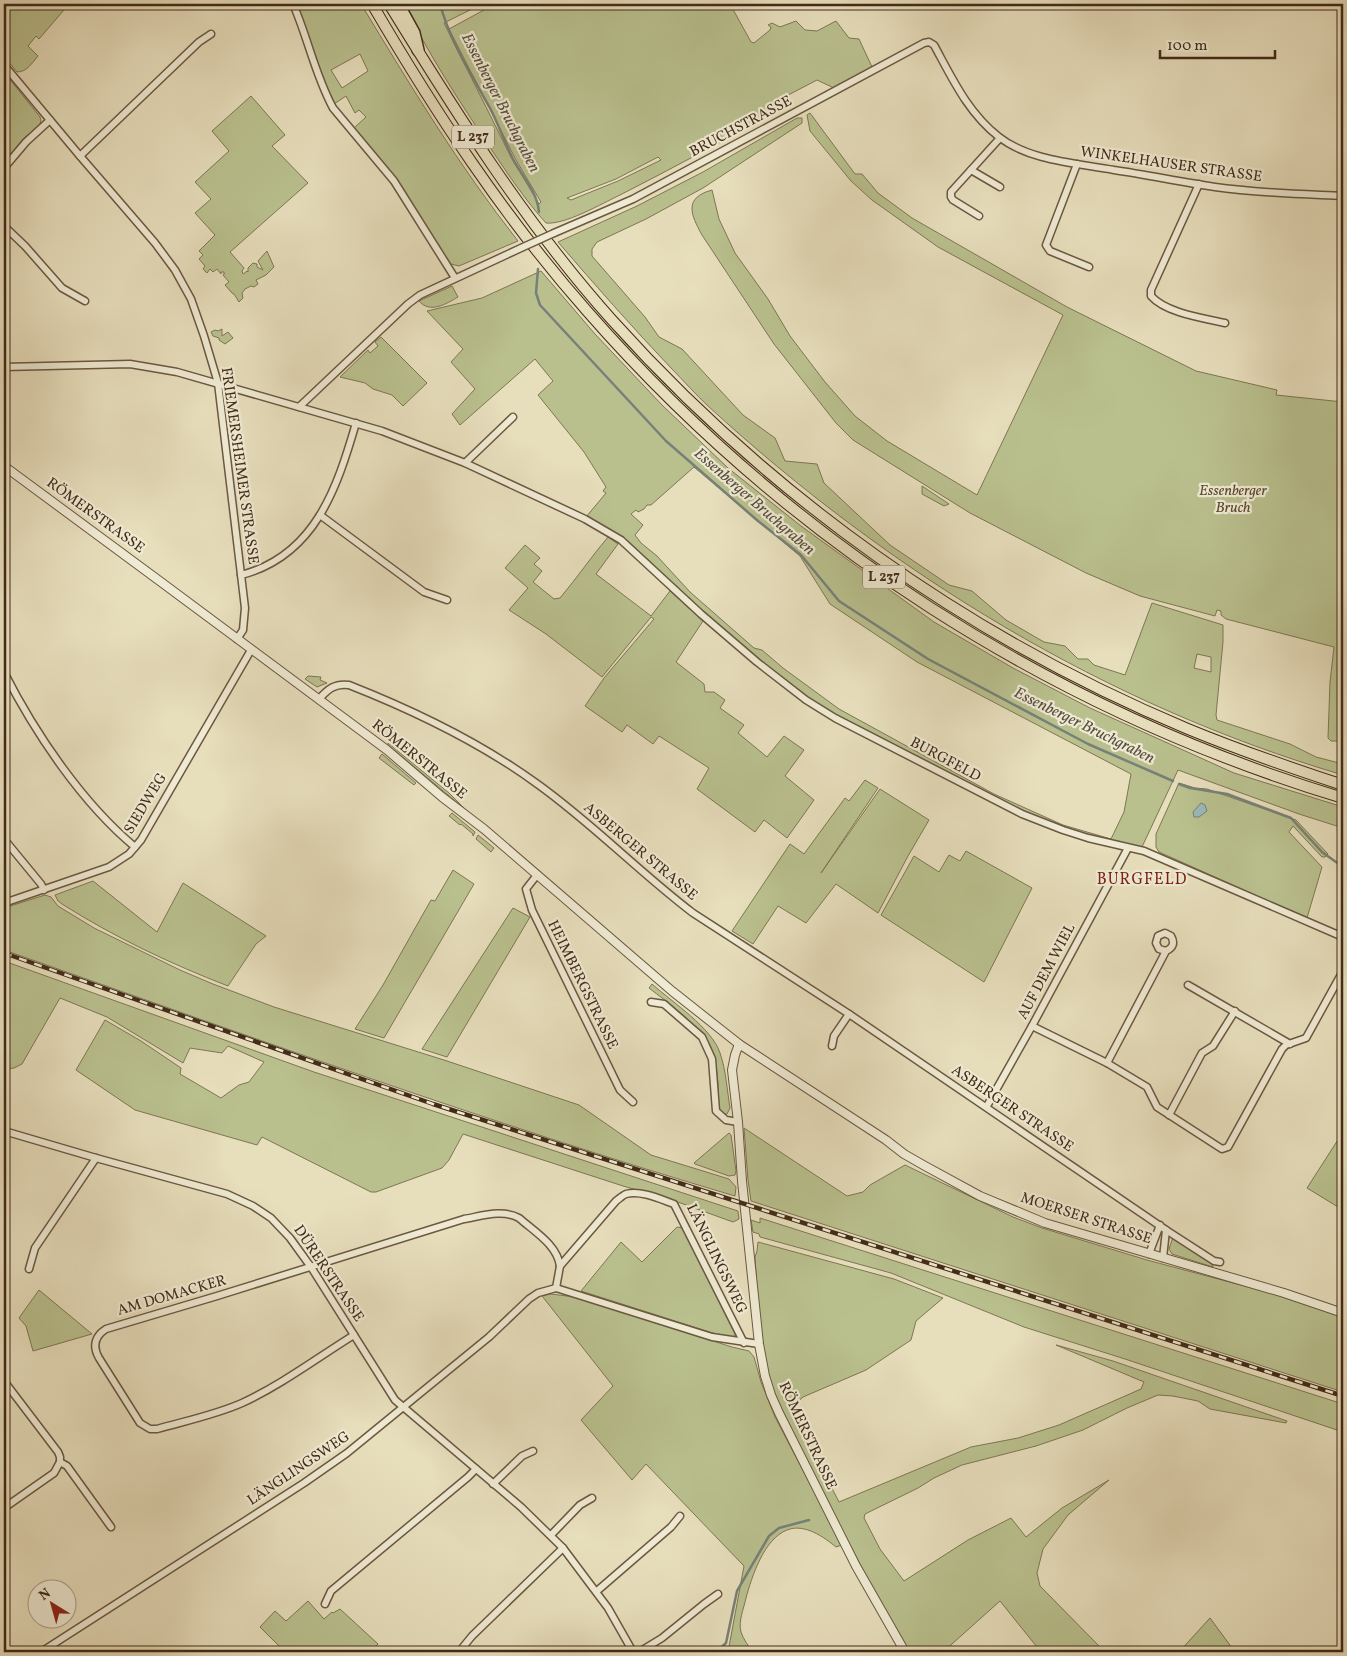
<svg xmlns="http://www.w3.org/2000/svg" width="1347" height="1656" viewBox="0 0 1347 1656" font-family="Vollkorn,serif">
	<style>
		.green { fill: #b9c08e; stroke: #7e7653; fill-rule: evenodd }
		.water { fill: #9ababa; stroke: #778179 }
		.lines { fill: none; stroke-linecap: round; stroke-linejoin: round }
		.stream { stroke: #778179; stroke-width: 2.5 }
		.minor-casing { stroke: #6b5841; stroke-width: 9 }
		.tertiary-casing { stroke: #6b5841; stroke-width: 10 }
		.trunk-casing { stroke: #422b18; stroke-width: 12 }
		.motorway-casing { stroke: #422b18; stroke-width: 14 }
		.minor { stroke: #efead3; stroke-width: 6 }
		.tertiary { stroke: #efead3; stroke-width: 8 }
		.trunk { stroke: #e7debc; stroke-width: 10 }
		.motorway { stroke: #e7debc; stroke-width: 11 }
		.rail-casing { stroke: #422b18; stroke-width: 4.5 }
		.rail { stroke: #efead3; stroke-width: 2.5; stroke-dasharray: 8; stroke-linecap: butt }
		.minor-bridge-casing { stroke: #6b5841; stroke-width: 9; stroke-linecap: butt }
		.minor-bridge { stroke: #efead3; stroke-width: 6 }
		.labels { text-anchor: middle; dominant-baseline: central; stroke-width: 4.5; stroke-linejoin: round; paint-order: stroke }
		.shield { fill: #efead3; stroke: #766450; stroke-width: 1 }
		.shield-label { font-size: 14px; font-weight: bold; fill: #422b18 }
		.street-label { font-size: 15px; fill: #422b18; stroke: #efead3 }
		.park-label { font-size: 15px; font-style: italic; fill: #5a4930; stroke: #efead3 }
		.water-label { font-size: 16px; font-style: italic; fill: #584f40; stroke: #efead3 }
		.neighbourhood-label { font-size: 16px; letter-spacing: 1px; fill: #7a1f14; stroke: #efead3 }
	</style>
	<rect width="100%" height="100%" fill="#e7debc"/>
	<filter id="stains"><feTurbulence type="fractalNoise" baseFrequency=".004" numOctaves="4"/><feColorMatrix values="0 0 0 0 .2 0 0 0 0 .09 0 0 0 0 .02 0 0 0 .5 -.17"/></filter>
	<radialGradient id="worn" r=".72"><stop offset=".6" stop-color="#630" stop-opacity="0"/><stop offset="1" stop-color="#630" stop-opacity=".3"/></radialGradient>
	<g class="green">
		<path d="M 4,4 L 69,4 L 39,39 L 36,36 L 28,46 L 38,56 C 32,63 27,72 17,72 L 4,56 Z"/>
		<path d="M 296,4 L 361,4 C 410,85 459,166 518,241 L 459,266 L 451,264 L 447,260 L 396,179 L 354,128 L 366,117 L 359,110 L 355,113 L 346,96 L 334,104 L 328,95 L 301,16 ZM 360,54 L 368,71 L 342,88 L 331,70 Z"/>
		<path d="M 404,4 L 482,4 L 444,23 L 512,159 L 539,204 L 541,202 L 516,160 L 449,29 L 495,4 L 546,4 L 547,8 L 548,4 L 730,4 L 751,42 L 754,43 L 770,30 L 771,27 L 768,25 L 772,23 L 780,27 L 796,21 L 805,30 L 817,31 L 836,21 L 849,38 L 859,39 L 872,67 L 834,88 L 817,80 L 771,104 L 772,114 C 721,142 671,169 620,195 C 601,204 565,225 546,223 C 525,200 508,174 491,149 C 460,102 428,54 404,4 ZM 658,157 L 661,160 L 618,181 L 571,200 L 567,198 L 616,179 Z"/>
		<polygon points="4,72 40,117 41,121 39,126 24,138 4,162"/>
		<polygon points="251,96 285,135 272,146 308,183 230,252 244,268 242,271 243,274 247,271 248,272 248,268 253,263 257,264 257,267 263,270 258,261 267,251 274,267 266,275 256,280 258,284 254,287 251,286 245,289 242,293 243,298 239,302 234,294 232,293 225,285 229,282 223,275 224,275 224,272 221,272 221,274 217,269 213,272 210,269 207,273 203,269 205,266 199,259 203,255 199,251 215,235 195,213 211,199 195,182 229,151 212,131"/>
		<path d="M 810,113 L 855,174 L 862,174 L 878,193 L 912,218 L 1067,307 L 1196,371 L 1277,390 L 1276,395 L 1343,402 L 1343,741 L 1331,741 L 1328,738 L 1330,682 L 1334,647 L 1226,619 L 1221,615 L 1221,611 L 1217,610 L 1215,616 L 1140,596 L 1086,573 L 970,513 L 853,440 L 836,423 L 774,344 L 702,235 C 691,215 683,198 712,190 L 719,219 L 735,253 L 768,299 L 790,336 L 825,382 L 855,416 L 887,441 L 977,495 L 1063,315 L 938,247 L 872,200 L 851,181 L 810,131 L 807,115 Z"/>
		<path d="M 797,118 L 802,118 L 802,123 L 703,188 L 646,219 L 597,242 L 592,249 L 592,256 L 645,317 L 659,337 L 682,349 L 743,415 L 775,438 L 785,461 L 817,464 L 824,483 L 890,545 L 949,585 L 972,591 L 1006,620 L 1044,642 L 1065,646 L 1078,659 L 1088,659 L 1094,665 L 1125,675 L 1152,603 L 1223,625 L 1223,642 L 1216,715 L 1217,720 L 1290,744 L 1316,757 L 1343,764 L 1343,775 C 1105,705 890,573 708,406 C 695,394 684,381 671,368 C 632,327 595,285 558,242 L 637,206 L 703,172 ZM 1197,654 L 1211,657 L 1211,672 L 1194,668 Z"/>
		<path d="M 541,271 L 595,334 L 662,405 L 728,468 L 801,526 L 934,622 L 1013,668 L 1090,708 L 1234,773 L 1343,807 L 1343,828 L 1299,814 L 1178,770 L 1142,847 L 1088,836 L 1036,817 L 834,714 L 797,691 L 703,611 L 628,541 L 586,517 L 606,493 L 603,491 L 606,487 L 584,452 L 538,395 L 553,381 L 535,359 L 460,425 L 452,414 L 475,389 L 451,362 L 463,349 L 427,311 L 482,298 ZM 694,467 L 800,556 L 830,604 L 917,662 L 1131,774 L 1124,812 L 1111,839 L 1063,825 L 994,794 L 839,709 L 783,668 L 762,650 L 754,648 L 690,592 L 657,556 L 641,543 L 635,535 L 643,525 L 631,514 L 636,510 L 638,512 L 644,509 L 647,505 L 651,505 Z"/>
		<path d="M 452,286 L 458,297 C 446,304 430,314 419,301 Z"/>
		<polygon points="222,329 222,336 228,332 233,338 225,344 219,340 219,338 213,336 211,332 215,330 218,331"/>
		<polygon points="381,337 427,383 403,406 392,395 373,389 365,383 340,377 368,350 370,353 378,346 375,342"/>
		<polygon points="922,486 949,504 944,506 922,494"/>
		<path d="M 608,537 L 618,544 L 596,574 L 651,616 L 670,591 L 703,621 L 676,662 L 704,684 L 705,692 L 714,692 L 725,700 L 720,708 L 744,725 L 738,733 L 767,757 L 784,736 L 804,750 L 785,776 L 814,800 L 787,838 L 764,820 L 755,832 L 697,789 L 709,768 L 659,736 L 653,744 L 627,725 L 622,732 L 585,706 L 604,678 L 654,619 L 651,617 L 602,677 L 546,634 L 509,610 L 528,588 L 505,568 L 525,545 L 540,558 L 534,564 L 542,571 L 533,582 L 554,599 L 560,598 C 577,578 591,557 608,537 Z"/>
		<polygon points="308,676 321,677 320,680 327,683 317,687 305,679"/>
		<polygon points="388,743 449,793 466,810 388,745"/>
		<polygon points="382,754 416,783 414,785 379,758"/>
		<polygon points="865,780 878,788 821,873 880,789 929,820 908,856 878,913 836,884 806,923 778,906 753,944 732,931 790,844 804,854 845,798 849,801"/>
		<polygon points="1179,783 1195,788 1207,789 1296,820 1328,854 1325,857 1322,857 1293,826 1289,832 1322,867 1307,918 1159,852 1156,847 1156,834"/>
		<polygon points="452,813 475,832 473,836 473,834 461,824 460,825 449,816"/>
		<polygon points="478,835 494,848 491,852 476,839"/>
		<polygon points="966,851 1032,888 984,982 881,915 914,856 939,872 949,855 960,861"/>
		<polygon points="453,870 474,884 384,1038 355,1029 383,985 431,900 435,901"/>
		<path d="M 93,881 L 157,932 L 183,883 L 266,936 L 256,944 L 228,986 C 171,964 114,937 62,904 L 58,901 L 55,895 Z"/>
		<path d="M 45,895 L 51,897 L 58,906 L 94,928 L 180,970 L 213,984 L 274,1007 L 444,1060 L 579,1105 L 651,1155 L 729,1179 L 736,1187 L 735,1196 C 488,1123 246,1035 4,950 L 4,908 Z"/>
		<polygon points="513,908 530,917 447,1057 422,1049"/>
		<polygon points="4,961 314,1072 738,1211 739,1219 733,1222 675,1201 623,1186 463,1134 449,1160 442,1168 376,1192 371,1192 262,1137 257,1145 135,1110 76,1070 105,1020 141,1041 181,1068 180,1074 221,1098 239,1085 249,1082 264,1062 228,1046 222,1053 190,1048 183,1063 107,1017 60,998 22,1064 14,1068 4,1069"/>
		<path d="M 652,984 C 672,1002 712,1028 720,1053 C 726,1070 727,1090 730,1108 L 727,1114 L 722,1114 C 716,1106 718,1095 718,1084 C 717,1073 716,1061 712,1050 C 705,1029 667,1002 649,988 Z"/>
		<polygon points="744,1128 847,1196 863,1192 870,1185 905,1165 1013,1217 1042,1228 1147,1260 1282,1296 1339,1315 1343,1317 1343,1392 751,1201 748,1180"/>
		<polygon points="1343,1132 1343,1210 1307,1188"/>
		<polygon points="729,1133 731,1135 736,1171 735,1175 729,1176 695,1164 694,1163"/>
		<polygon points="760,1218 1343,1404 1343,1432 1125,1359 1024,1327 891,1273 760,1237 759,1234 753,1232 751,1220 760,1223"/>
		<polygon points="677,1227 683,1228 735,1332 735,1338 719,1335 581,1291 621,1242 642,1262"/>
		<polygon points="1173,1237 1211,1261 1213,1267 1172,1254 1169,1249"/>
		<path d="M 758,1242 L 894,1279 L 943,1298 L 916,1321 L 911,1340 L 866,1370 L 803,1397 L 791,1408 L 839,1502 L 971,1447 L 1018,1438 L 1059,1425 L 1141,1389 L 1144,1382 L 1056,1345 L 1113,1361 L 1287,1421 L 1286,1423 L 1210,1409 L 1198,1401 L 1173,1396 L 1158,1395 L 1127,1408 L 1083,1430 L 1036,1446 L 962,1465 L 934,1478 L 918,1488 L 865,1514 L 864,1518 L 880,1549 L 904,1581 L 968,1540 L 1011,1518 L 1026,1537 L 1062,1508 L 1109,1480 L 1068,1515 L 1043,1549 L 1037,1573 L 1040,1586 L 1101,1648 L 1097,1652 L 1041,1652 L 1000,1601 L 943,1652 L 908,1652 L 849,1544 L 775,1399 C 760,1354 758,1304 755,1257 L 757,1251 Z"/>
		<polygon points="39,1290 92,1334 33,1351 26,1326 19,1318"/>
		<path d="M 551,1294 L 575,1297 L 732,1347 L 749,1351 L 754,1357 L 761,1382 L 775,1417 L 842,1545 L 836,1547 C 824,1537 804,1523 787,1530 C 764,1539 752,1576 746,1598 C 744,1608 738,1621 741,1632 C 743,1639 749,1646 752,1652 L 728,1652 L 744,1566 L 646,1464 L 632,1480 L 581,1420 L 613,1386 L 542,1296 Z"/>
		<polygon points="308,1601 324,1619 332,1612 333,1613 340,1609 378,1644 371,1652 285,1652 260,1627 275,1611 286,1621"/>
		<polygon points="1210,1618 1235,1652 1179,1652"/>
	</g>
	<polygon class="water" points="1201,803 1205,805 1207,811 1199,817 1194,817 1193,812"/>
	<g class="lines">
		<g class="stream">
			<path d="M 440,4 C 450,41 471,74 490,108 C 499,125 505,144 514,161 C 524,178 537,192 539,212"/>
			<polyline points="538,269 536,293 540,305 666,441 758,521 801,555 839,601 928,659 1088,744 1173,781"/>
			<polyline points="1179,784 1190,788 1227,794 1291,818 1322,852 1343,867"/>
			<polyline points="716,1652 726,1643 737,1591 769,1536 779,1528 809,1520"/>
		</g>
		<g class="minor-casing">
			<g id="minor">
				<path d="M 293,4 C 308,38 315,75 333,108 L 394,181 L 455,278"/>
				<polyline points="4,65 80,156 155,243 175,270 191,299 204,336 218,383 245,608 243,630 237,639"/>
				<polyline points="80,156 199,42 211,34"/>
				<polyline points="1077,164 1046,245 1050,251 1089,267"/>
				<polyline points="4,168 26,142 50,120"/>
				<polyline points="971,170 1000,187"/>
				<path d="M 1199,184 L 1151,290 L 1151,296 C 1166,313 1203,318 1225,323"/>
				<polyline points="979,216 953,200 951,197 951,192 1000,138"/>
				<polyline points="4,226 25,246 62,288 85,301"/>
				<path d="M 554,233 L 633,199 L 924,43 L 929,42 L 934,45 C 952,78 968,113 999,137 C 1030,161 1076,163 1114,170 C 1148,175 1181,182 1215,187 C 1257,193 1301,194 1343,196"/>
				<polyline points="4,367 130,364 177,372 382,431 465,463 585,519 621,540 701,614 757,662 806,700 835,718 1022,814 1063,830 1088,838 1144,851 1343,937"/>
				<polyline points="299,407 408,304 420,295 521,248"/>
				<polyline points="465,463 513,417"/>
				<polyline points="320,515 424,592 447,600"/>
				<path d="M 241,575 C 315,556 337,488 356,423"/>
				<path d="M 4,672 C 35,733 82,803 135,847"/>
				<path d="M 319,699 C 328,689 335,683 349,685 C 415,711 478,741 536,783 C 591,822 639,872 693,913 L 849,1014 L 1166,1230 L 1214,1261 L 1220,1262"/>
				<polyline points="4,839 41,884 44,890"/>
				<polyline points="537,875 526,889 532,910 620,1090 633,1102"/>
				<polyline points="4,903 109,867 129,854 141,840 251,650"/>
				<polyline points="1188,985 1290,1044"/>
				<polyline points="651,1002 664,1004 702,1037 712,1059 716,1111 726,1120 738,1122"/>
				<polyline points="1032,1026 1107,1063 1147,1087 1157,1107 1222,1149 1228,1147 1282,1049 1286,1045 1306,1038 1343,971"/>
				<polyline points="832,1046 834,1036 849,1014"/>
				<path d="M 1107,1063 L 1166,951 C 1173,948 1175,943 1171,936 L 1165,933 L 1158,936 L 1156,943 L 1159,949 L 1166,951"/>
				<polyline points="987,1106 1032,1026 1128,848"/>
				<polyline points="1169,1115 1202,1053 1213,1046 1235,1011"/>
				<polyline points="4,1131 96,1158 227,1194 253,1206 271,1218 290,1238 311,1267 395,1400 521,1507 563,1548 608,1608 633,1652"/>
				<polyline points="1149,1254 1160,1225"/>
				<polyline points="1163,1258 1166,1230"/>
				<polyline points="29,1269 35,1248 96,1158"/>
				<path d="M 556,1288 L 560,1266 L 616,1201 C 619,1199 623,1195 626,1194 C 641,1190 660,1199 674,1204 L 744,1343"/>
				<path d="M 354,1335 C 317,1358 281,1385 242,1403 C 215,1415 185,1421 157,1429 L 150,1429 L 140,1423 L 99,1358 C 92,1346 95,1336 106,1329 L 217,1296 L 464,1219 C 482,1216 503,1209 519,1218 C 535,1232 557,1245 560,1266"/>
				<polyline points="4,1381 58,1452 60,1457 60,1462 67,1466 111,1527"/>
				<polyline points="493,1484 522,1456 533,1451"/>
				<polyline points="4,1508 54,1473 60,1462"/>
				<polyline points="551,1535 580,1505 592,1498"/>
				<polyline points="597,1591 671,1527 680,1516"/>
				<polyline points="325,1604 331,1591 468,1477 476,1469"/>
				<polyline points="41,1652 304,1483 347,1453 489,1337 529,1299 538,1293 556,1288 712,1337 759,1344"/>
				<polyline points="459,1652 472,1636 563,1548"/>
				<polyline points="639,1652 662,1638 704,1604 718,1594"/>
			</g>
		</g>
		<g class="tertiary-casing">
			<g id="tertiary">
				<polyline points="4,466 161,582 387,750 442,797 484,829 672,991 739,1044 886,1140 904,1154 925,1166 980,1196 1045,1223 1284,1293 1343,1313"/>
				<polyline points="739,1044 735,1055 732,1070 738,1122 742,1181 759,1344 765,1376 771,1395 779,1413 856,1566 905,1652"/>
			</g>
		</g>
		<g class="trunk-casing">
			<g id="trunk">
				<path d="M 372,4 C 435,112 504,217 587,311 C 789,542 1049,709 1343,798"/>
				<path d="M 389,4 C 456,113 526,224 612,320 C 770,496 969,638 1188,729 C 1239,750 1291,768 1343,785"/>
			</g>
		</g>
		<g class="motorway-casing">
			<polyline id="motorway" points="398,4 414,33 418,50"/>
		</g>
		<use href="#minor" class="minor"/>
		<use href="#tertiary" class="tertiary"/>
		<use href="#trunk" class="trunk"/>
		<use href="#motorway" class="motorway"/>
		<g class="rail-casing">
			<polyline id="rail" points="4,953 433,1104 1343,1396"/>
		</g>
		<use href="#rail" class="rail"/>
		<g class="minor-bridge-casing">
			<polyline id="minor-bridge" points="521,248 554,233"/>
		</g>
		<use href="#minor-bridge" class="minor-bridge"/>
	</g>
	<g class="labels">
		<g class="shield">
			<rect x="452" y="125.5" width="42" height="23" rx="4"/>
			<rect x="863" y="565.5" width="42" height="23" rx="4"/>
		</g>
		<g class="shield-label">
			<text x="473" y="137">L 237</text>
			<text x="884" y="577">L 237</text>
		</g>
		<g class="street-label">
			<text transform="translate(741 127) rotate(-28)">BRUCHSTRASSE</text>
			<text transform="translate(1171 165) rotate(8)">WINKELHAUSER STRASSE</text>
			<text transform="translate(239 466) rotate(82)">FRIEMERSHEIMER STRASSE</text>
			<text transform="translate(95 516) rotate(36)">RÖMERSTRASSE</text>
			<text transform="translate(419 760) rotate(39)">RÖMERSTRASSE</text>
			<text transform="translate(945 760) rotate(28)">BURGFELD</text>
			<text transform="translate(146 804) rotate(-59)">SIEDWEG</text>
			<text transform="translate(640 852) rotate(40)">ASBERGER STRASSE</text>
			<text transform="translate(1047 972) rotate(-62)">AUF DEM WIEL</text>
			<text transform="translate(582 985) rotate(64)">HEIMBERGSTRASSE</text>
			<text transform="translate(1012 1109) rotate(34)">ASBERGER STRASSE</text>
			<text transform="translate(1086 1219) rotate(18)">MOERSER STRASSE</text>
			<text transform="translate(716 1259) rotate(64)">LÄNGLINGSWEG</text>
			<text transform="translate(328 1274) rotate(56)">DÜRERSTRASSE</text>
			<text transform="translate(172 1296) rotate(-16)">AM DOMACKER</text>
			<text transform="translate(807 1436) rotate(65)">RÖMERSTRASSE</text>
			<text transform="translate(299 1469) rotate(-34)">LÄNGLINGSWEG</text>
		</g>
		<g class="park-label">
			<text x="1233" y="491">Essenberger<tspan x="1233" dy="17">Bruch</tspan></text>
		</g>
		<g class="water-label">
			<text transform="translate(500 103) rotate(63)">Essenberger Bruchgraben</text>
			<text transform="translate(754 502) rotate(41)">Essenberger Bruchgraben</text>
			<text transform="translate(1084 726) rotate(26)">Essenberger Bruchgraben</text>
		</g>
		<g class="neighbourhood-label">
			<text x="1142" y="880">BURGFELD</text>
		</g>
	</g>
	<rect width="1347" height="1656" fill="none" stroke="#e7debc" stroke-width="20"/>
	<rect x="5" y="5" width="1337" height="1646" fill="none" stroke="#422b18" stroke-width="2.5"/>
	<rect x="10" y="10" width="1327" height="1636" fill="none" stroke="#422b18"/>
	<g transform="translate(52 1604) rotate(323)"><circle r="24" fill="#efead3" stroke="#aa9e88"/>
	<path d="M0-4L9 19L0 12L-9 19Z" fill="#8f2418"/>
	<text y="-8" font-size="14" font-weight="bold" text-anchor="middle" fill="#422b18">N</text>
	</g>
	<path d="M1160 50v8h115v-8" fill="none" stroke="#422b18" stroke-width="2.5"/>
	<text x="1167" y="50" font-size="15" fill="#422b18" stroke="#efead3" stroke-width="4" paint-order="stroke">100 m</text>
	<rect width="100%" height="100%" filter="url(#stains)"/>
	<rect width="100%" height="100%" fill="url(#worn)"/>
</svg>
